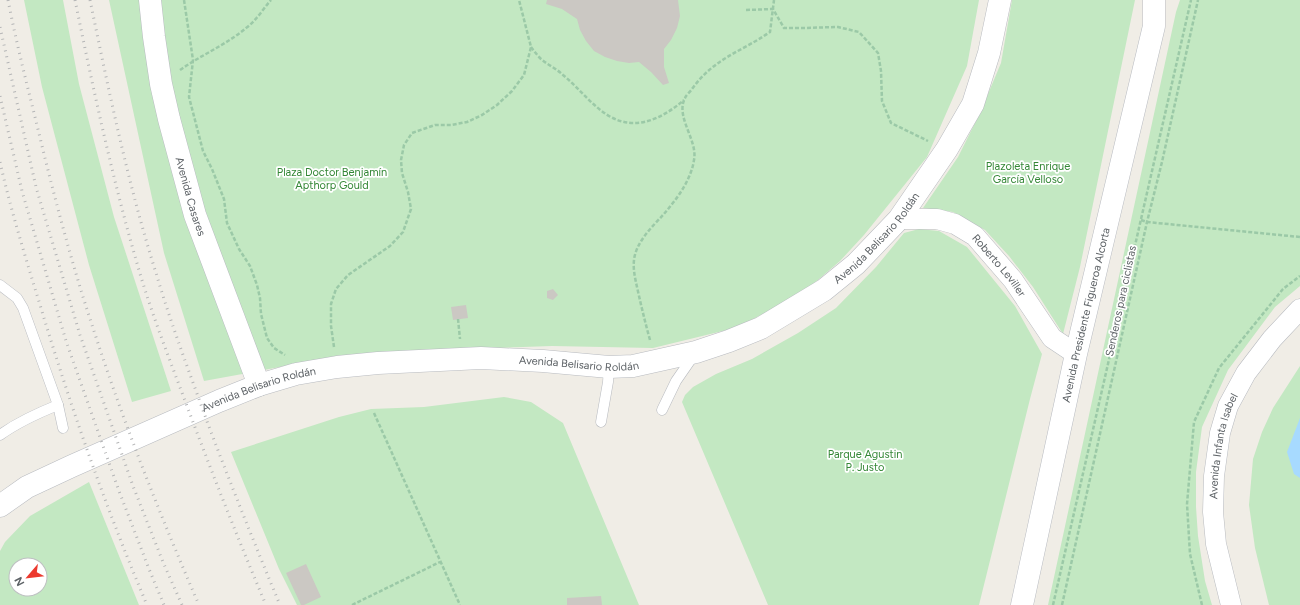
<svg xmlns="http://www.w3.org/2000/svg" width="1300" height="605" viewBox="0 0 1300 605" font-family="Figtree,sans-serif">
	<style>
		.green { fill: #c3e8c2; fill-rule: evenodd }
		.water { fill: #a7daff }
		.building { fill: #cbc8c3 }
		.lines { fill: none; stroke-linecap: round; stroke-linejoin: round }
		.service-casing { stroke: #b8bbc0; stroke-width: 11 }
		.minor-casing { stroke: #b8bbc0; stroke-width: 21 }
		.tertiary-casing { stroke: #b8bbc0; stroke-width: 23 }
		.secondary-casing { stroke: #b9bcc2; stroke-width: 23 }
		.path { stroke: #9bc9a7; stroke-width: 2.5; stroke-dasharray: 4 2; stroke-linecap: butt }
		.service { stroke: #fff; stroke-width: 10 }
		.minor { stroke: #fff; stroke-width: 20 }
		.tertiary { stroke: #fff; stroke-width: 22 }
		.secondary { stroke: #fff; stroke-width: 22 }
		.rail { stroke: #b4b5b6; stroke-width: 3; stroke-dasharray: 1 5; stroke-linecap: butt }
		.labels { text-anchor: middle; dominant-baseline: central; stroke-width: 3.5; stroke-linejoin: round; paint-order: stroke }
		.park-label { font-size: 11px; fill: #348736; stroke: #fff }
		.street-label { font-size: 11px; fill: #5d6266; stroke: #fff }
	</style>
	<rect width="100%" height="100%" fill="#f0ede6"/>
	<g class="green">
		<polygon points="24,0 63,0 79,84 114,217 171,391 132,402 89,265 42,87"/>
		<polygon points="109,0 979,0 967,66 927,157 864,235 840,261 812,285 775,308 735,328 653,348 552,346 403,351 335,357 204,381 164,253"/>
		<polygon points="1012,0 1135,0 1080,267 1063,334 1033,287 1009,256 985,230 953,212 923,208 958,157 980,113 1001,63"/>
		<polygon points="1180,0 1300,0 1300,286 1275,307 1228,370 1202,427 1196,472 1196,507 1198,536 1205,581 1212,605 1048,605 1176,12"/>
		<polygon points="919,229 939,231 967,247 1015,306 1042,354 1030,399 979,605 768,605 682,402 685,395 693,387 716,374 752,359 798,333 836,308 876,267 904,233"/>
		<polygon points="1300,366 1300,605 1269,605 1255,548 1249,505 1253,459 1262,432 1273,408"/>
		<polygon points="504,397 531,402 563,423 639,605 297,605 279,569 231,452 339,417 371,409 424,407"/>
		<path d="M 89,482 L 139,605 L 0,605 L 0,551 L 5,542 L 30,516 ZM 16,565 L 40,565 L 40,589 L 16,589 Z"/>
	</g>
	<polygon class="water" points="1300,418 1300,478 1294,474 1287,452"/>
	<g class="building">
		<polygon points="547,0 678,0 680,16 677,28 671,40 664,49 664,67 669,83 663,85 651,72 639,62 629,63 617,61 605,57 594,51 586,41 580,30 577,19 562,9 546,4"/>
		<polygon points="553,289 558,295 553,300 547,298 547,291"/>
		<polygon points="466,305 468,318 453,320 451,307"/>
		<polygon points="306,564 321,597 304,605 301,605 286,573"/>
		<polygon points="601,596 602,605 567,605 567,598"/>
	</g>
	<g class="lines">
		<g class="service-casing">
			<g id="service">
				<polyline points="0,285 17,298 23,308 58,405 63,428"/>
				<polyline points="662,410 676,381 694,355"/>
				<polyline points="601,422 608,382 609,367"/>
				<path d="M 0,435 C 18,422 38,413 58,405"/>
			</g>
		</g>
		<g class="minor-casing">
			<g id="minor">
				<path id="s1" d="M 899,219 L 937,219 L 955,224 L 975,236 L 1013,280 L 1052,338 L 1076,354"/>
				<path id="s2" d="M 1231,605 L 1216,544 L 1213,512 L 1214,476 L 1220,433 L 1228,406 L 1246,373 L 1272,339 L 1300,309"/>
			</g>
		</g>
		<g class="tertiary-casing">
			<g id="tertiary">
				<path id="s3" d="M 150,0 L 154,37 L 161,84 L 169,119 L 195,215 L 259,385"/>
				<path id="s4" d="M 0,506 L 27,487 L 72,466 L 219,401 L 259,385 L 296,374 L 337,367 L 378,363 L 481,358 L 543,361 L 609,367 L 633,366 L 696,352 L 729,341 L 761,328 L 824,290 L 856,264 L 899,219 L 947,149 L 973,104 L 989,53 L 1000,0"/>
			</g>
		</g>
		<g class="secondary-casing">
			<g id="secondary">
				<path id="s5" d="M 1022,605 L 1076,354 L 1154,26 L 1154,0"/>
			</g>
		</g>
		<g class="path">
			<polyline points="184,0 193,60 189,97 203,151 212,169 224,199 227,223 239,249 250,266 257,285 260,298 261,314 267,338 274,348 285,355"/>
			<polyline points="746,10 773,9 784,28 803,28 838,27 859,32 878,53 881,71 882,101 891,123 928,141"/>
			<path d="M 531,47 C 534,51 537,55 541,59 C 548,65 557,69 563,75 C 579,88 591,105 609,116 C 636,132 663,118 684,100"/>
			<path d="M 180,70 C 201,55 226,45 246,28 C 256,21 263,9 271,0"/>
			<polyline points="1141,220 1147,222 1300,237"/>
			<polyline points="458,319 460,339"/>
			<path d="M 650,340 C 645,322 641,305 637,287 C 635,278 633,269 634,260 C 636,242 652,227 663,215 C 677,199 691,180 694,160 C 698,140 675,117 685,98 C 686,95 690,92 692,89 C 714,58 741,52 770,32 L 774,0"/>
			<polyline points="334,347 331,326 331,304 336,289 348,275 390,246 403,232 411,209 408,192 402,173 401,160 404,145 412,133 435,125 451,125 467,122 482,115 497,105 512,91 524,75 531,47 519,0"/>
			<polyline points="374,413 460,605"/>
			<polyline points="352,605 440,562"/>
			<polyline points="1053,605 1191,0"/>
			<polyline points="1062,605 1147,222 1162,162 1198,0"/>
			<polyline points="1202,605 1190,554 1187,504 1194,422 1219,368 1283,289 1300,276"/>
		</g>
		<use href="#service" class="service"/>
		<use href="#minor" class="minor"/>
		<use href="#tertiary" class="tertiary"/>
		<use href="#secondary" class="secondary"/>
		<g class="rail">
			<path d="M 8,0 C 16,41 26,81 36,121 C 53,192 71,262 94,331 C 124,424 160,515 199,605"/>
			<path d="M 75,0 C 94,93 114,186 141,277 C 154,320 171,363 187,406 C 212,473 238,539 266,605"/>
			<path d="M 90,0 C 109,92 128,184 156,273 C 171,324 190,374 208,424 C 231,485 255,545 280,605"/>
			<polyline points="0,27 36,187 80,335 133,486 163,562 182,605"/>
			<polyline points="0,96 22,191 66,341 119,491 149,569 164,605"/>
			<path d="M 0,162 C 11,211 26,259 41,308 C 71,408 106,508 147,605"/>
		</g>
	</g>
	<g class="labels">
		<g class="park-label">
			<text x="1028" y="166">Plazoleta Enrique<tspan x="1028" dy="13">García Velloso</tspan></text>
			<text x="332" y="172">Plaza Doctor Benjamín<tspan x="332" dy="13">Apthorp Gould</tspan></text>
			<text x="865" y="454">Parque Agustin<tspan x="865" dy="13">P. Justo</tspan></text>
		</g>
		<g class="street-label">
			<text stroke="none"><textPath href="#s3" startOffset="201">Avenida Casares</textPath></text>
			<text stroke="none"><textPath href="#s4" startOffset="945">Avenida Belisario Roldán</textPath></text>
			<text stroke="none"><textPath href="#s1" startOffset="118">Roberto Leviller</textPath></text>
			<text transform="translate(1121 301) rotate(-78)">Senderos para ciclistas</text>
			<text stroke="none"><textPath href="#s5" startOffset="297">Avenida Presidente Figueroa Alcorta</textPath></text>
			<text stroke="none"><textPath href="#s4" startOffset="609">Avenida Belisario Roldán</textPath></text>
			<text stroke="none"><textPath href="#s4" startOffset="285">Avenida Belisario Roldán</textPath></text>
			<text stroke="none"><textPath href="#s2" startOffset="162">Avenida Infanta Isabel</textPath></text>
		</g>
	</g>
	<g transform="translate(28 577) rotate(242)"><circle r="19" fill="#ffffff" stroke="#bec0c2"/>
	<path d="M0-3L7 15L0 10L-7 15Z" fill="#ec3a2f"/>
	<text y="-6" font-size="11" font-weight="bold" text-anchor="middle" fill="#5d6266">N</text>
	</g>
</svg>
